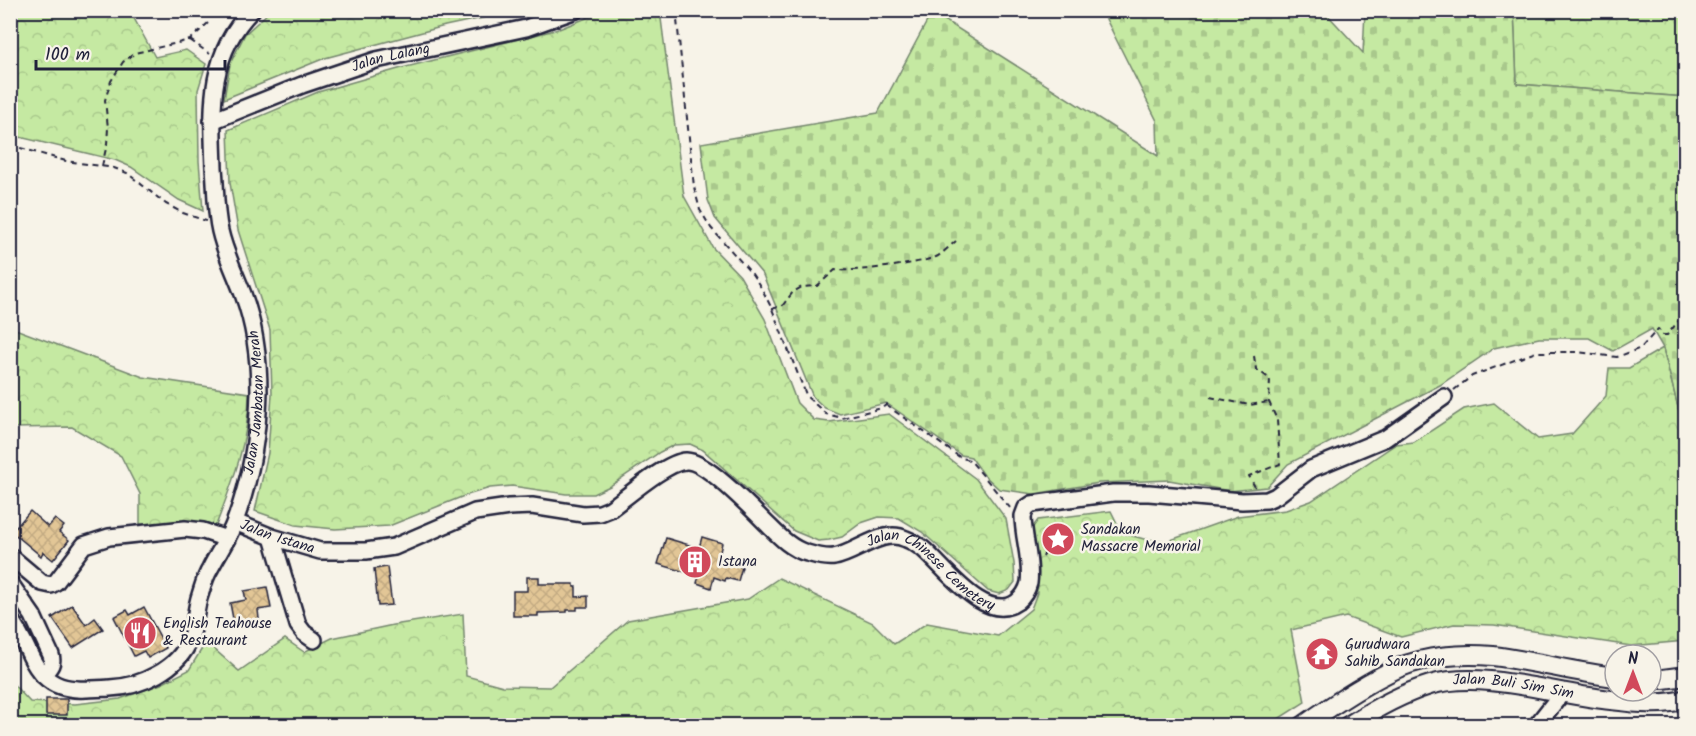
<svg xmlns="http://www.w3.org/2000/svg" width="1696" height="736" viewBox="0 0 1696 736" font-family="Kalam,sans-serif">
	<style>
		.forest { fill: url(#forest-crowns); stroke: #74866e; stroke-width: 1.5 }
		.cemetery { fill: url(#cemetery-stones); stroke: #74866e; stroke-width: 1.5 }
		.building { fill: url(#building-cross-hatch); stroke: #22223b; stroke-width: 1.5 }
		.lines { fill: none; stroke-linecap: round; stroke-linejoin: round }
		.minor-casing { stroke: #22223b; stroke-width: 20 }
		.major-casing { stroke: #22223b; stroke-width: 22 }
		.path { stroke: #22223b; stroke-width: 2; stroke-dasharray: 6 4.5; stroke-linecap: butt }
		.minor { stroke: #f7f3e8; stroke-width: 15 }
		.major { stroke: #f7f3e8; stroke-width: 18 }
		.labels { text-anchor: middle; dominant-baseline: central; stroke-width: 5; stroke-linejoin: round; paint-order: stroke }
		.street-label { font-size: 15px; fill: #22223b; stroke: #f7f3e8 }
		.poi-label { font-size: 15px; fill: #22223b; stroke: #f7f3e8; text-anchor: start }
	</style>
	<defs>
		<pattern id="forest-crowns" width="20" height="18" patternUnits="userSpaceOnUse" patternTransform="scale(1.5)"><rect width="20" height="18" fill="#c5e9a2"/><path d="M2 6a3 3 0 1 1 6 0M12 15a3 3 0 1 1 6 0" fill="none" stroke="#a9c88c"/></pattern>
		<pattern id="cemetery-stones" width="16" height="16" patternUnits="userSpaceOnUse" patternTransform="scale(1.5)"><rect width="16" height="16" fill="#c5e9a2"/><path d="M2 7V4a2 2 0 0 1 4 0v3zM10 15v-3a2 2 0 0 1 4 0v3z" fill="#a9c88c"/></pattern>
		<pattern id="building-cross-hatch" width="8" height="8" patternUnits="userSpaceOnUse" patternTransform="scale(1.5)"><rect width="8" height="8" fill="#e2c696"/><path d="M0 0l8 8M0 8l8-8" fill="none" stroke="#c2aa82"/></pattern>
	</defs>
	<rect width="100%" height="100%" fill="#f7f3e8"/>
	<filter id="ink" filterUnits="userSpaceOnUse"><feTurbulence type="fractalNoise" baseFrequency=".0167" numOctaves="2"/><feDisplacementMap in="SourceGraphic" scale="12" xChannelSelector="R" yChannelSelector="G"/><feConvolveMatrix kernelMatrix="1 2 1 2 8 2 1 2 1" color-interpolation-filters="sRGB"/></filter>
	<g filter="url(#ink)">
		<g class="forest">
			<polygon points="11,10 130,11 155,57 186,50 206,64 198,90 199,161 203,211 179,200 131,167 115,160 11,135"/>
			<polygon points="270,11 270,10 515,11 445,26 325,58 224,99 230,64 245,34"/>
			<polygon points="604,11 660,11 684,196 713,248 740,276 765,319 797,403 814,420 829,422 889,414 976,479 1006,519 1014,563 1015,582 1009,590 999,594 988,591 922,532 899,518 879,517 861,523 842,537 829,540 818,541 794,531 703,450 690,444 674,445 660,452 610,486 593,494 566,494 512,486 490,488 464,496 389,526 335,529 295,525 255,511 268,453 272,394 270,330 238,230 230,183 228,130 318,92 402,68 559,29"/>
			<polygon points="1514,11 1685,11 1685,97 1517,84"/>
			<path d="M 10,327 L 143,377 L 249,393 C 249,441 232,484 215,528 L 140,524 L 140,494 L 121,456 L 72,427 L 11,428 Z"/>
			<polygon points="1663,348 1679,411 1685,448 1685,641 1631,646 1494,625 1454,624 1401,637 1346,617 1291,630 1305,702 1269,725 11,726 10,670 13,684 30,702 75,704 120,699 161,684 189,670 206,642 239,671 285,639 304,652 332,638 393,625 463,614 466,676 503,686 550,687 628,620 748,599 779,578 873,623 894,644 927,623 998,636 1031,609 1037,593 1033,527 1038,520 1111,511 1122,533 1144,539 1168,541 1238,516 1286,510 1311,501 1396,444 1414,442 1464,409 1494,403 1538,439 1572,434 1606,396 1609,368 1629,368"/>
		</g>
		<polygon class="cemetery" points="1102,11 1324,11 1363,53 1365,11 1514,11 1517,84 1685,97 1685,480 1684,478 1685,448 1679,411 1663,348 1652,329 1613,351 1589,338 1539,338 1494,348 1440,385 1288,464 1267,487 1230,491 1169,480 1099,483 1034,494 999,489 984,475 971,457 961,455 886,403 840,414 825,408 813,397 763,275 715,218 708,200 701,143 878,113 932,12 1158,156 1157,121"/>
		<g class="building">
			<polygon points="30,511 48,527 55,519 64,526 59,532 69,540 53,560 43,552 41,556 12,532"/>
			<polygon points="702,537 722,543 719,556 732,560 730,563 742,567 738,581 726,578 725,581 714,577 711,588 697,583 699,576 658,564 666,538 699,548"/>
			<polygon points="387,567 392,605 378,606 374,569"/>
			<polygon points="527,577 539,577 539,584 574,584 574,587 576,587 576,597 588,596 588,607 577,607 577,610 567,610 567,612 538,613 538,616 513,616 513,591 527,591"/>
			<polygon points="267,587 271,608 258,610 259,619 234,624 230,603 246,600 244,591"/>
			<polygon points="72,605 86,625 95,618 103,629 73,648 52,618"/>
			<polygon points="144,607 166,648 148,658 144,651 134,656 114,617 127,610 130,615"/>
			<rect x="46" y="699" width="21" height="16"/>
		</g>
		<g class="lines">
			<g class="minor-casing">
				<g id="minor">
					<path id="s1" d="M 212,121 L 302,85 L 376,60 L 526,28 L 576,10"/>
					<path id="s2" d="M 235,522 L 272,537 L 320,551 L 366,551 L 394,547 L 475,512 L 509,507 L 532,506 L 583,514 L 600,513 L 610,509 C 627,497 666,462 686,461 C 705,460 753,510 767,524 C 778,535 791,549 807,553 C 814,555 827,558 834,557 C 857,553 883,527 906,539 C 912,541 917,545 922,548 C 944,566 985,625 1017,602 C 1023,597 1027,591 1029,583 C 1032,561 1023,538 1023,516 L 1026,508 L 1032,504 L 1113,493 L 1149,493 L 1242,501 L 1267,500 L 1276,496 L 1311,469 L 1386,438 L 1444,397"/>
					<polyline points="272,537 298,625 304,633 314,640"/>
					<polyline points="10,556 42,583 51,585 56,582 84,545 109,537 185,529 203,531 227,539"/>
					<path d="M 10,583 L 33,616 L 51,655 C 54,664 49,668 43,675"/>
					<path id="s3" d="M 10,619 C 19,631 24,642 30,655 C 48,694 73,690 110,688 C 140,687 179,669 190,639 C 196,625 195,609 200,595 C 203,586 205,577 210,569 C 218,553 229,538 235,521 C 250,481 258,435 259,392 C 259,359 255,326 243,294 C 235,273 225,253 220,231 C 215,210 216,188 214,168 C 212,110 207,55 252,10"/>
					<polyline points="1536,726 1562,693"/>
				</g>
			</g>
			<g class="major-casing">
				<g id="major">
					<polyline points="1651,679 1663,679 1686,676"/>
					<path d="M 1303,726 C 1331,706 1367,682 1398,668 C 1426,656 1462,653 1493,656 C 1534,661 1574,672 1615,677"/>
					<path id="s4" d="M 1348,726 C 1374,709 1401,694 1430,685 C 1482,670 1550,693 1603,699 C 1629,702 1660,707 1686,699"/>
				</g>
			</g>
			<g class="path">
				<polyline points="676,10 694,187 700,210 711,228 752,274 762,289 772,309 807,397 826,414 842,418 882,408 890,402"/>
				<polyline points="190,40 210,54"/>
				<polyline points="10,145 66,161 114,168 127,173 166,204 183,213 206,221"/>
				<polyline points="102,166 107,144 108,128 105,100 111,81 123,62 135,53 190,40 208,23"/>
				<path d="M 772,309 L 783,305 L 793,292 L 802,287 L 817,286 L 835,270 C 854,272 923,264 938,256 C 944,252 950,246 956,241"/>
				<polyline points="1254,356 1256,369 1270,379 1269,402 1277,420 1280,464 1249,476 1255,487"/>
				<polyline points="1454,390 1472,376 1536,352 1577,352 1617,357 1641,348 1658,329 1663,335 1667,335 1686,312"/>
				<polyline points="1210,397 1249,405 1269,402"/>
				<polyline points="886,405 961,458 970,460 1011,509"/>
				<polyline points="1043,557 1046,550 1053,548"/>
			</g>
			<use href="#minor" class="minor"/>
			<use href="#major" class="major"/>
		</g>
	</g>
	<defs>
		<g id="sight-disc" transform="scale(1.725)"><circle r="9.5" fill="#d1495b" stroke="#f7f3e8"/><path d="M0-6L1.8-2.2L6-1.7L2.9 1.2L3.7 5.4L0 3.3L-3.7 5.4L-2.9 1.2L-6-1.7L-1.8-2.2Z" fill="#fff"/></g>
		<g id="building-disc" transform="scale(1.725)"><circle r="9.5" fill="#d1495b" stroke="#f7f3e8"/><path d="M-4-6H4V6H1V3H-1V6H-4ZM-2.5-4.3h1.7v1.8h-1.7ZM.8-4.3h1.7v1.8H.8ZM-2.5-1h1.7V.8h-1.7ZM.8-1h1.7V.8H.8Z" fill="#fff"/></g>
		<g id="restaurant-disc" transform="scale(1.725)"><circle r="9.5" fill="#d1495b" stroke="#f7f3e8"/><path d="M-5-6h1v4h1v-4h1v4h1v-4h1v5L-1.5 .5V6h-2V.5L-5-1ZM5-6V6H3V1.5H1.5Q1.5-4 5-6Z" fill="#fff"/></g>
		<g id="temple-disc" transform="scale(1.725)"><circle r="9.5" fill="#d1495b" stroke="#f7f3e8"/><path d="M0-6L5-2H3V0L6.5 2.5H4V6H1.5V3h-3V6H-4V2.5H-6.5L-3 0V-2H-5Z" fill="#fff"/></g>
	</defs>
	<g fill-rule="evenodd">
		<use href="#sight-disc" x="1058" y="539"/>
		<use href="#building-disc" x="695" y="562"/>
		<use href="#restaurant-disc" x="140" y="633"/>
		<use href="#temple-disc" x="1322" y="654"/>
	</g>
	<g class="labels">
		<g class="street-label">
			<text stroke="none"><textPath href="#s1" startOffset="190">Jalan Lalang</textPath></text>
			<text stroke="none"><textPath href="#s3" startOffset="483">Jalan Jambatan Merah</textPath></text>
			<text stroke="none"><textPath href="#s2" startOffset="45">Jalan Istana</textPath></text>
			<text stroke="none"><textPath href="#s2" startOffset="774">Jalan Chinese Cemetery</textPath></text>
			<text stroke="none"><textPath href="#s4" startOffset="176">Jalan Buli Sim Sim</textPath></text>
		</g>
		<g class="poi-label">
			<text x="1081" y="530">Sandakan<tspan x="1081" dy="17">Massacre Memorial</tspan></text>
			<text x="718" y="562">Istana</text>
			<text x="163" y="624">English Teahouse<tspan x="163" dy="17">&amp; Restaurant</tspan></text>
			<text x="1345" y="645">Gurudwara<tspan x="1345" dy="17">Sahib Sandakan</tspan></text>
		</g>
	</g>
	<rect width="1696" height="736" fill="none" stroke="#f7f3e8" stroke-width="36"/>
	<rect x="18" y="18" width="1660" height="700" fill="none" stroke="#22223b" stroke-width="2" filter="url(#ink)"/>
	<g transform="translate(1633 673)"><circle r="28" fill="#f7f3e8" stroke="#a29fa3" stroke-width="1.5"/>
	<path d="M0-4.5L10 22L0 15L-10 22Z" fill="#d1495b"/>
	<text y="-9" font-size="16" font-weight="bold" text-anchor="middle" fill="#22223b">N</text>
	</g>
	<path d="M36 60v9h189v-9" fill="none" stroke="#22223b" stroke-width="3"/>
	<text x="45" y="60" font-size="18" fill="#22223b" stroke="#f7f3e8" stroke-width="4.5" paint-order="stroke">100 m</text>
</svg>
